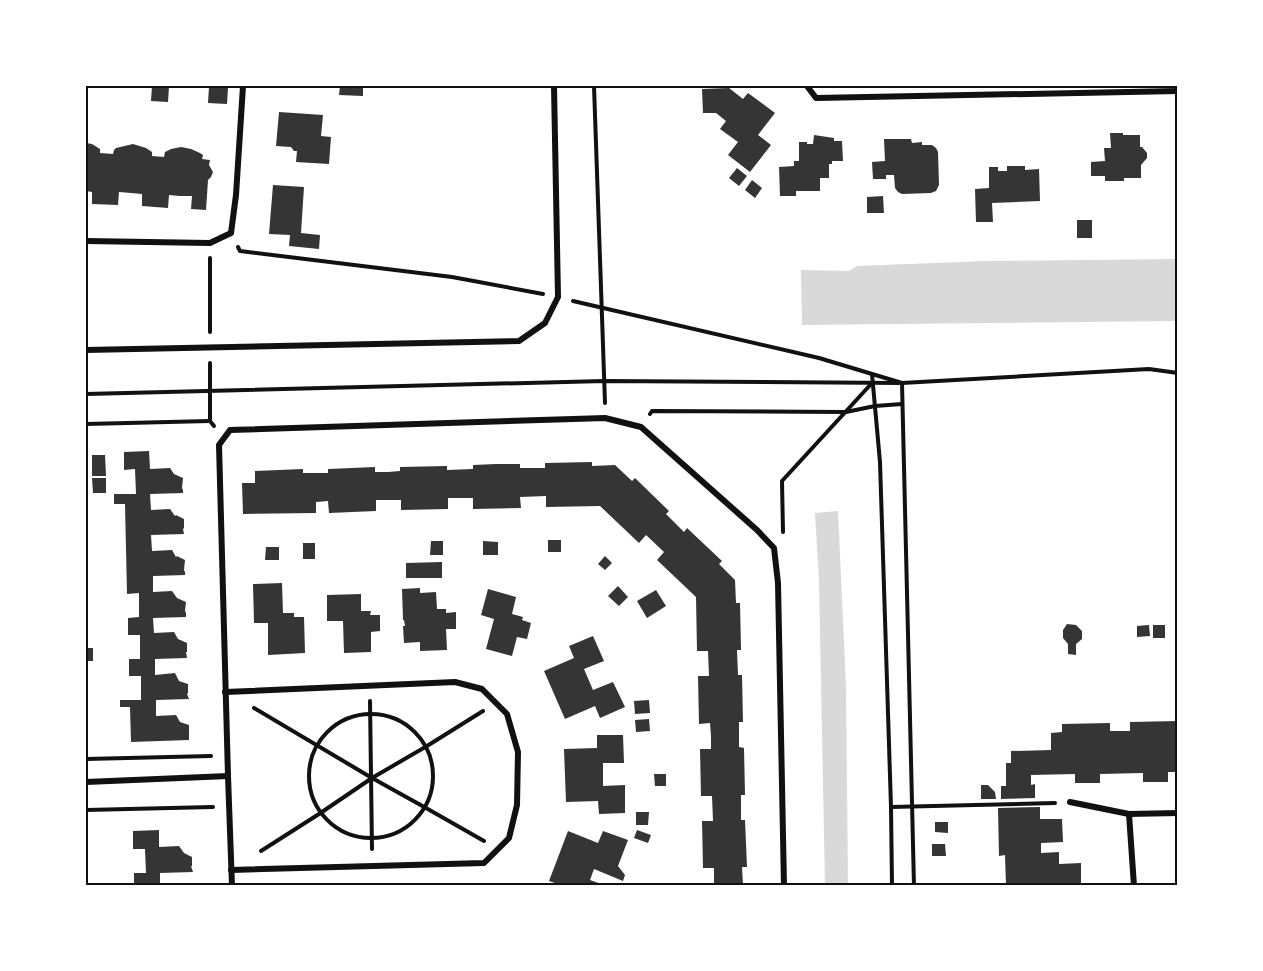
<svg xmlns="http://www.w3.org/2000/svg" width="1263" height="971" viewBox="0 0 1263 971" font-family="'Playfair Display',serif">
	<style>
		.water { fill: #d9d9d9 }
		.building { fill: #353535 }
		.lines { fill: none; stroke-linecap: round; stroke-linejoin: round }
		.path { stroke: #111; stroke-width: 4 }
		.minor { stroke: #111; stroke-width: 6 }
		.neatline { fill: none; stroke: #111; stroke-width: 2 }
	</style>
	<rect width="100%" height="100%" fill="#fff"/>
	<g class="water">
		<polygon points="1177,259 1177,321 802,325 801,270 849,271 857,266 985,261"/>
		<polygon points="838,511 846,687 848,885 825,886 819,580 815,513"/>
	</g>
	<g class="building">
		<polygon points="152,86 169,86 168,102 151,101"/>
		<polygon points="340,86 363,87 363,96 339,95"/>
		<polygon points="209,87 228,88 227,104 208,103"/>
		<polygon points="729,88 743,99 748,93 775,113 758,135 771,145 750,172 728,155 738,142 720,129 726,121 716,113 703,113 702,89"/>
		<polygon points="279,112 323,115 321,136 331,137 329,164 296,162 297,151 294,151 291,147 276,146"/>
		<polygon points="1110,133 1123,133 1123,135 1140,135 1140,147 1142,147 1147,153 1147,158 1141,165 1141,178 1124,178 1124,181 1105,181 1105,176 1091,176 1091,162 1105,161 1104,148 1111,148"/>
		<polygon points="814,135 834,138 834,141 842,141 843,161 832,161 832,164 829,164 829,178 820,178 820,191 796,191 796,196 780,196 779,167 794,166 794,161 799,161 799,142 807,142 807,144 813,144"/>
		<polygon points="884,139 911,139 912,143 922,142 922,145 932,145 936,148 938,152 939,185 936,191 931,193 902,194 898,192 895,188 894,175 886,175 886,179 873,179 872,162 885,161"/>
		<polygon points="86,143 92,144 100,149 100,153 113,154 114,150 116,148 133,144 146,148 152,152 152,156 164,157 165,152 171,149 181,147 191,149 200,153 203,155 202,159 210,160 209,165 213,172 211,177 208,180 206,210 191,209 192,196 180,196 169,195 168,208 142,206 142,194 131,193 119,192 118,205 92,204 92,192 86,191"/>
		<polygon points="1007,166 1025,166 1025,170 1039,169 1040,201 992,203 993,222 976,222 975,189 989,188 989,167 998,167 998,171 1007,171"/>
		<polygon points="737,168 747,176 739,186 729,178"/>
		<polygon points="752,180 762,188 755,198 745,190"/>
		<polygon points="273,185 304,187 301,233 320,235 319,249 289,246 290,235 269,234"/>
		<polygon points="883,196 884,213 867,213 867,197"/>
		<rect x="1077" y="220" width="15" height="18"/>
		<polygon points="149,451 150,469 170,468 174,474 183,478 182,488 183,490 183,493 150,494 151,510 170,509 175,516 176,515 184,519 184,528 183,529 184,534 151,535 152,551 172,550 176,557 177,556 185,560 184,570 185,572 185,575 153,576 153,592 172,591 177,598 186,602 185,611 186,613 186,617 153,618 154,633 174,632 178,639 187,643 187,652 186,652 187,658 155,659 155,675 175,673 179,681 188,684 188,693 187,694 189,699 156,700 156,716 176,715 180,722 189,725 189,740 131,742 130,707 120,707 120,700 141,700 141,676 129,676 129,659 140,659 140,635 128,635 128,618 139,617 139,593 127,594 125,504 114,504 114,494 136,494 135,469 124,470 124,452"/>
		<polygon points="92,455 105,455 106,476 92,476"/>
		<polygon points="592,462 592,466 615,465 632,481 635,478 669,511 666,514 684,532 687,528 722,561 719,564 735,580 736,603 740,603 741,650 737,650 738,675 742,675 743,722 739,722 739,747 744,748 745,795 741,795 741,820 745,820 747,867 742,867 743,885 714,885 714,868 703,868 702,821 713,821 712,796 701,796 700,749 711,749 711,736 710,723 699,724 698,676 709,676 708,651 697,651 696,597 657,560 664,552 646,535 639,543 600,506 546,507 546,496 520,497 521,508 473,509 473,498 448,498 448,509 401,510 401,500 376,500 376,511 329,513 328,501 316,502 316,513 243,514 242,483 255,483 255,471 303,469 303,473 328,473 328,469 375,467 375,472 388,472 400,471 400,467 447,466 447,470 473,469 473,465 496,464 520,464 520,468 545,468 545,463"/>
		<polygon points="92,478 106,478 106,493 93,493"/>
		<rect x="548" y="540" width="13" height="12"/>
		<polygon points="431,541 443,541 443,555 430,555"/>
		<polygon points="483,541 498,542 498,555 483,555"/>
		<rect x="303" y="543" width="12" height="16"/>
		<polygon points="266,547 279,547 279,560 265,560"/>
		<polygon points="605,556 612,563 605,570 598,564"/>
		<polygon points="442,562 442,578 406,578 406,563"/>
		<polygon points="282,583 283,613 294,613 294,617 304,617 305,653 268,655 268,623 254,623 253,584"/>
		<polygon points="618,586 628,597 619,606 608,596"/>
		<polygon points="420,588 420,593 436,592 437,609 446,609 446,613 456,612 456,629 446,629 447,650 420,651 420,642 404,643 403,626 405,626 404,620 403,620 402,589"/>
		<polygon points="488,589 516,597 512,614 523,617 522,620 531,623 527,639 517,637 512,656 486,649 494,619 481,615"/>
		<polygon points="656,590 666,606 647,618 637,601"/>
		<polygon points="361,594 361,611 371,611 370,615 380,615 380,631 371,632 371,652 344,653 343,621 327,621 327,595"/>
		<polygon points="1067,624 1076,625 1082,631 1082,639 1076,644 1076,655 1068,654 1068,644 1063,638 1063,630"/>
		<polygon points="1149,625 1150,636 1137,637 1137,626"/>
		<rect x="1153" y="625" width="12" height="13"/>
		<polygon points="593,636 604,661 584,669 593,690 613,682 625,707 600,718 595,706 565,719 544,671 574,658 569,646"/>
		<rect x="86" y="648" width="7" height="13"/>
		<polygon points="649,700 650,713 635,714 634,701"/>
		<polygon points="649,719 650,731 636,732 635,720"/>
		<polygon points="1178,721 1178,772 1168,772 1168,782 1143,782 1143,773 1100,774 1100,783 1075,783 1075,774 1031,775 1031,785 1035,784 1035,798 1001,799 1001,786 1006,786 1006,763 1011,763 1011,751 1051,750 1051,733 1062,732 1062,724 1110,723 1110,731 1130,731 1130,722"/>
		<polygon points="597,735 623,735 624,763 603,763 603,786 625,785 625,813 599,814 598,801 566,802 564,749 597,748"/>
		<polygon points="654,774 666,774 666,786 655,786"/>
		<polygon points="981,785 988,785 995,792 996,799 981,799"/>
		<polygon points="1040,807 1040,819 1062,819 1063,842 1041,843 1041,853 1059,852 1059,864 1081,863 1081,885 1006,885 1005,855 999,856 998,808"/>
		<polygon points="636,812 649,812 648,825 636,825"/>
		<polygon points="935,822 948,822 948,833 935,832"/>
		<polygon points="159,830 159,847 179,846 184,853 192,857 192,866 191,866 193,872 160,873 160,885 134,885 134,873 146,873 145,849 133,849 133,831"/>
		<polygon points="637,830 651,835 648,843 634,838"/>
		<polygon points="568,831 598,843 603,831 628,840 618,866 625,875 623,881 594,869 590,880 604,885 561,885 549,881"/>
		<polygon points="932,844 945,844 946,856 932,856"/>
	</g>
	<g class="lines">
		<g class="path">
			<polyline points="594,86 605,403"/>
			<polyline points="238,247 240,251 452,277 543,294"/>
			<polyline points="573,301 819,358 902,383 914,886"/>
			<polyline points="210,332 210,258"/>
			<polyline points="210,363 210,421 214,426"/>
			<polyline points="872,374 880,462 891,807 892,886"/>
			<polyline points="86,394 604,381 902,383 1149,369 1178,373"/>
			<polyline points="650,414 652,411 846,412 875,406 902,404"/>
			<polyline points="86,424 210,421"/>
			<polyline points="783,532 782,481 872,383"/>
			<polyline points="370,701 372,849"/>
			<polyline points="254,708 372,778 426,808 484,841"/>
			<circle cx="371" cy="776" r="62"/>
			<polyline points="86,759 211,756"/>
			<polyline points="891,807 1055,803"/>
			<polyline points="86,810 213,807"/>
			<polyline points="261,851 319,814 372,778 427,746 483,711"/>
		</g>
		<g class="minor">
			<polyline points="807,86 816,98 1178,91"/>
			<polyline points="86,241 210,243 231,233 236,195 243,86"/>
			<polyline points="86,350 519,341 545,323 558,297 554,86"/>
			<polyline points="225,692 455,682 482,689 507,714 518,752 517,805 509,838 484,863 231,870"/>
			<polyline points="86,782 228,776"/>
			<polyline points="1070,802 1129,814 1178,813"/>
			<polyline points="1129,814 1134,886"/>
			<polyline points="232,886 228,776 219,445 230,430 605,418 641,427 757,530 774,548 778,583 784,886"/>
		</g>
	</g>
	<rect width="1263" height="971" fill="none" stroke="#ffffff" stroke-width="174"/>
	<rect x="87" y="87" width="1089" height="797" class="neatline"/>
</svg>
